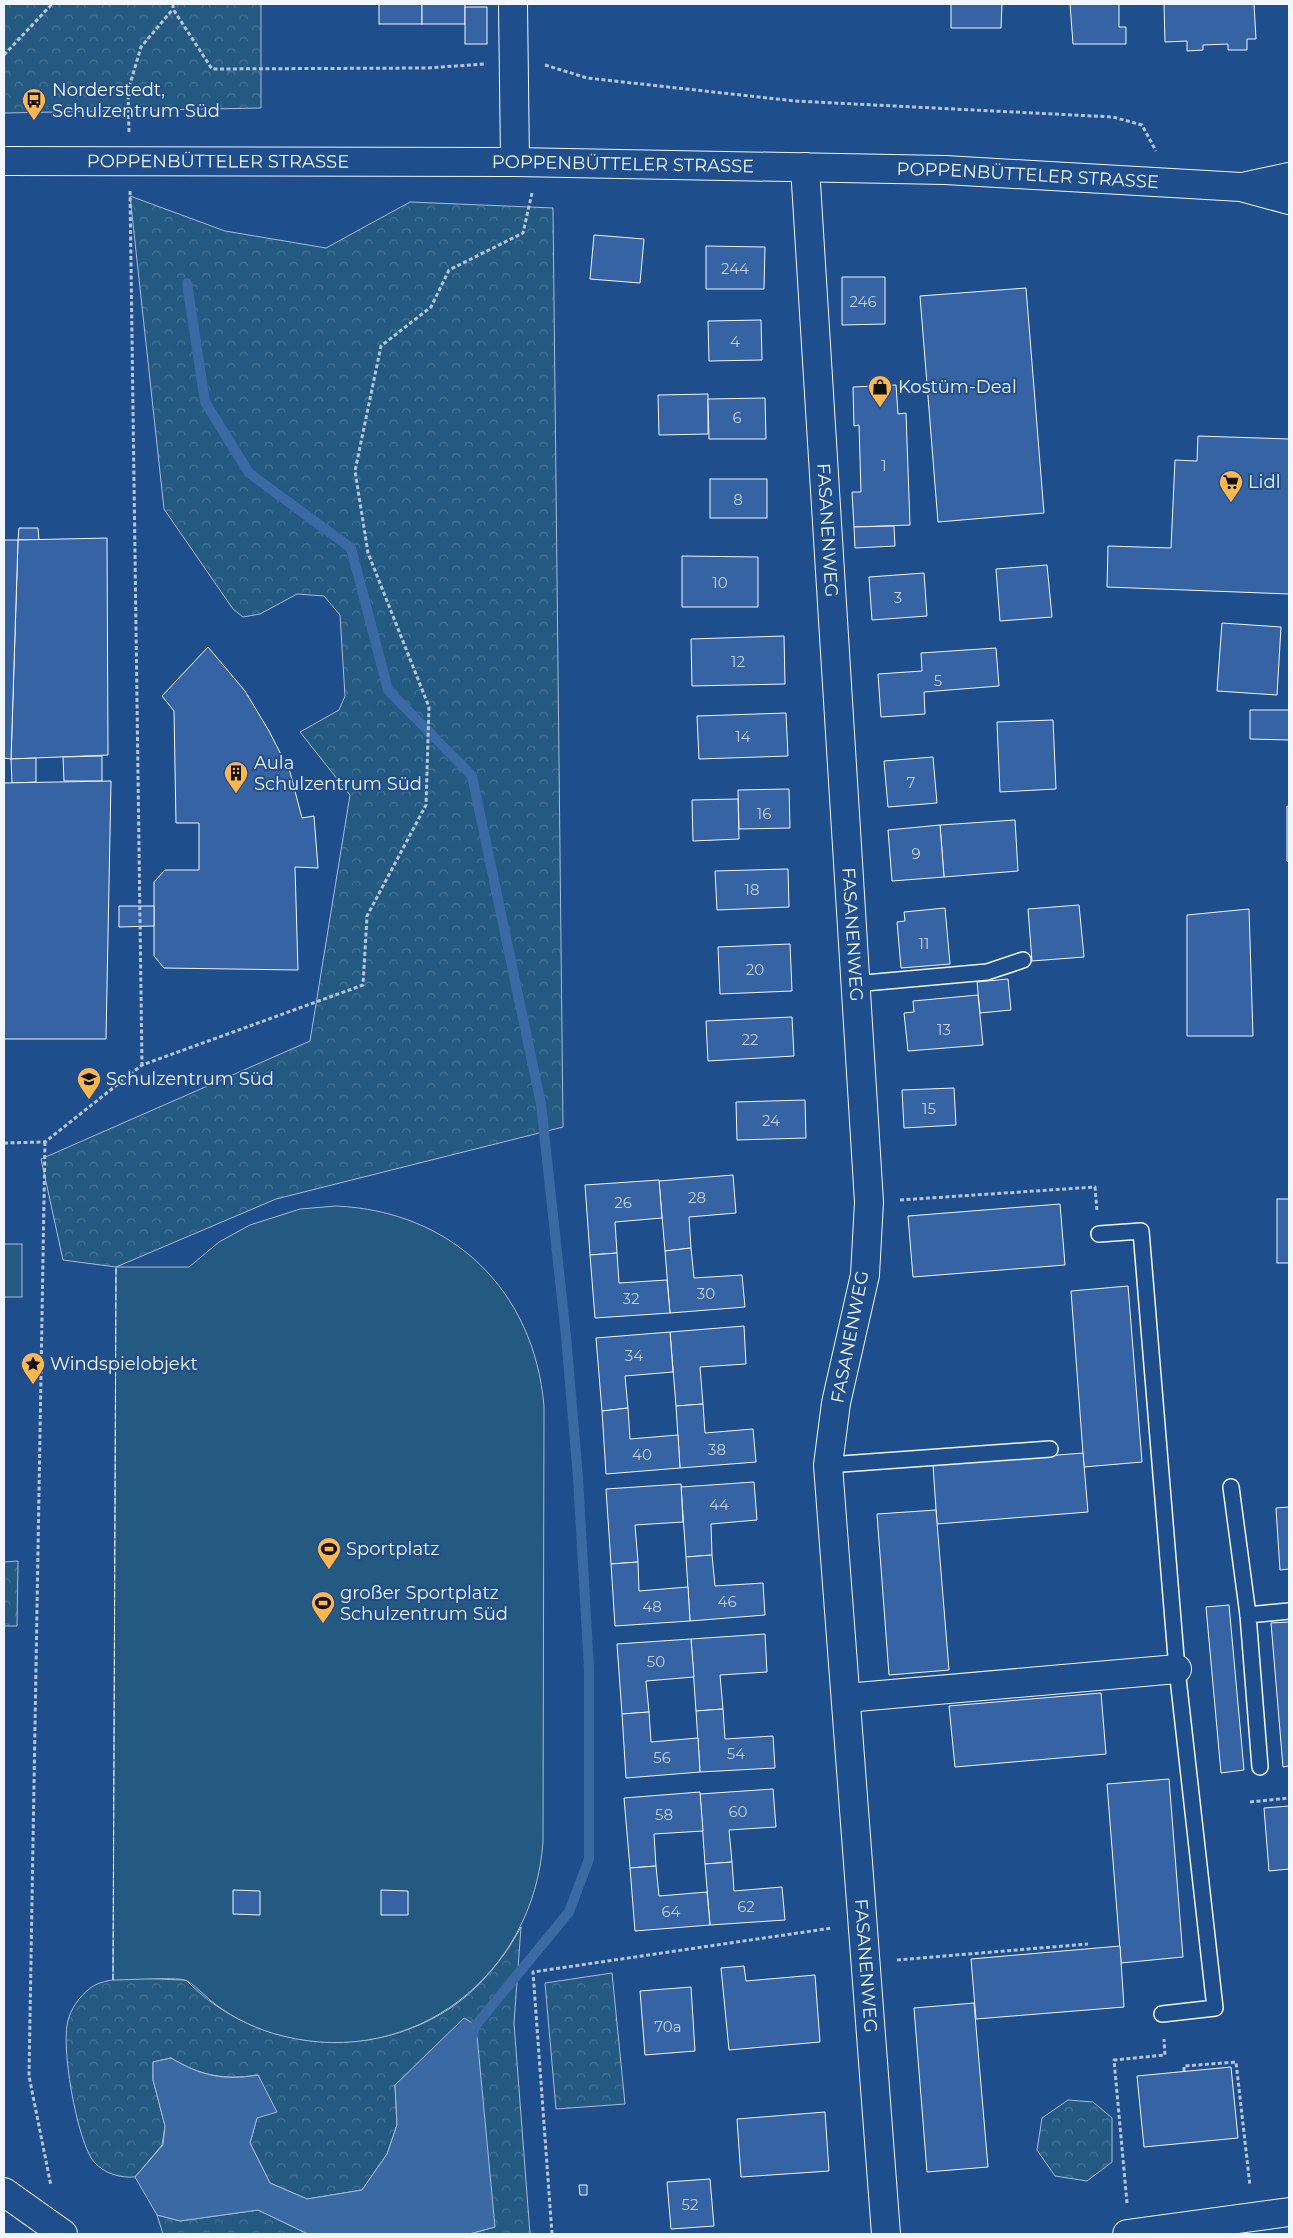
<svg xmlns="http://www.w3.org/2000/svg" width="1293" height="2238" viewBox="0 0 1293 2238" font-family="Montserrat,sans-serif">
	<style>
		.forest { fill: url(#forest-crowns); stroke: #a8bbd7 }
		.pitch { fill: #245a82; stroke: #a8bbd7 }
		.water { fill: #3b69a3; stroke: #a8bbd7 }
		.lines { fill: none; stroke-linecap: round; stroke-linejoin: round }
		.stream { stroke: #3b69a3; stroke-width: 10 }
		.building { fill: #3563a3; stroke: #f2f6ff }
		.lane-casing { stroke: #f2f6ff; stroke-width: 18 }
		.street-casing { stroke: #f2f6ff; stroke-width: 30 }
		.secondary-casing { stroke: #f2f6ff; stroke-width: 30 }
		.path { stroke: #b3c4dc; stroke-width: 3; stroke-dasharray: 4 2.5; stroke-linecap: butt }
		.lane { stroke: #1f4e8c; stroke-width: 15 }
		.street { stroke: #1f4e8c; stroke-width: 28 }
		.secondary { stroke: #1f4e8c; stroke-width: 28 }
		.fence { stroke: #f2f6ff; stroke-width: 1; stroke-dasharray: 6 2.5; stroke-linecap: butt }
		.labels { text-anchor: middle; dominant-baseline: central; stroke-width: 4; stroke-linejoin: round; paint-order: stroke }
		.number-label { font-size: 15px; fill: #c3d1e8 }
		.poi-label { font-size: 18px; fill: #f2f6ff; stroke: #1f4e8c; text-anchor: start }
		.street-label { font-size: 18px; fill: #f2f6ff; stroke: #1f4e8c }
	</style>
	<defs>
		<pattern id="forest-crowns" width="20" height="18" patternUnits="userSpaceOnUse" patternTransform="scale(1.25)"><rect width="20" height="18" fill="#245a82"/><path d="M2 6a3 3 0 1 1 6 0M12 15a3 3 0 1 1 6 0" fill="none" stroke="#447295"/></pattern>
	</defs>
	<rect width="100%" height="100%" fill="#1f4e8c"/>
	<g class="forest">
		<polygon points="4,4 261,4 261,108 4,113"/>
		<polygon points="130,196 225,231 326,248 410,202 553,208 563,1127 276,1199 116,1267 63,1260 41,1159 310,1041 350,795 300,732 339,710 345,696 340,615 324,596 297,594 260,614 243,617 233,609 164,509"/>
		<polygon points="18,1561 17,1626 4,1626 4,1562"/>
		<path d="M 521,1927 L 514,2023 L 530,2234 L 469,2234 L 495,2227 L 395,2085 L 397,2125 L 387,2154 L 362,2190 L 307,2199 L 270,2183 L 250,2143 L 257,2118 L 258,2075 C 224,2080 201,2076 171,2058 L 153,2062 L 153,2080 L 165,2126 L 162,2145 L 135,2177 C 120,2178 105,2174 94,2162 C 77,2142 59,2041 69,2017 C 73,2005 84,1991 95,1985 C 118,1974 161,1980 186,1980 C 255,2052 371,2062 452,2007 C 481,1987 505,1957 521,1927 Z"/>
		<polygon points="612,1973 625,2104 556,2109 545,1983"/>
		<polygon points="1068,2100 1093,2102 1112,2118 1112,2162 1087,2181 1055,2176 1037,2150 1042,2118"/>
		<polygon points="258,2210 308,2234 163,2234 157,2215 180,2221"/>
	</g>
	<g class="pitch">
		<path d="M 336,1206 C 452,1211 534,1290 544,1406 L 543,1842 C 534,1974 414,2069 283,2036 C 258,2030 235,2019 215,2004 C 208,1999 192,1982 185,1980 C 174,1977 128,1980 113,1980 L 116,1267 L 189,1267 L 219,1242 L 250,1225 L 300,1209 Z"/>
		<rect x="4" y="1244" width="18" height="53"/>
	</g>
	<path class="water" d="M 464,2018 L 476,2025 L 495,2227 L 469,2234 L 308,2234 L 258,2210 L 180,2221 L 157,2215 L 135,2177 L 163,2145 L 165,2126 L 153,2080 L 153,2062 L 171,2058 C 201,2076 224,2081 258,2075 L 277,2112 L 257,2118 L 250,2143 L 270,2183 L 307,2199 L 362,2190 L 387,2154 L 397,2125 L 395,2085 Z"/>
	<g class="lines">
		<polyline class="stream" points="187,283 205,402 249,473 351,548 388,690 472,776 541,1104 566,1336 578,1478 589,1669 589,1859 569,1912 476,2025 472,2038"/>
	</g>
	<g class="building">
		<rect x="379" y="4" width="43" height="20"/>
		<rect x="422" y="4" width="43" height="20"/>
		<polygon points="951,4 1002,4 1001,28 951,28"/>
		<polygon points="1070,4 1119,4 1119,27 1126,27 1126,44 1073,44"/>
		<polygon points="1164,4 1254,4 1256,39 1247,39 1247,50 1228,50 1228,44 1203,45 1203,50 1187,51 1187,41 1165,42"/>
		<rect x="465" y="7" width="22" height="37"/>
		<polygon points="594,235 644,239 640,283 590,279"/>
		<polygon points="706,246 765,247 764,289 706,289"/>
		<polygon points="842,277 885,277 885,324 842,325"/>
		<polygon points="1026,288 1044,513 938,522 920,296"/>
		<polygon points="761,320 762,360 709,361 708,321"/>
		<polygon points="896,385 898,414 906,413 910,525 854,527 852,492 861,492 859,425 854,426 853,387"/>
		<polygon points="708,394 708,434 659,435 658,395"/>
		<polygon points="765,398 766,439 709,439 708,399"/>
		<polygon points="1198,436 1289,439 1289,594 1107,587 1108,546 1171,548 1175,460 1197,461"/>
		<rect x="710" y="479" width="57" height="39"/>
		<polygon points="894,526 895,546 855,548 854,527"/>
		<polygon points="19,528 38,528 39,540 18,540"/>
		<polygon points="107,538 108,755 11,759 18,540"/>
		<polygon points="4,540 18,540 11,759 4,758"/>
		<polygon points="682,556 758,557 758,607 682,607"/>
		<polygon points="1047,565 1052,617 1000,621 996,569"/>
		<polygon points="924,573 927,616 872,620 869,577"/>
		<polygon points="1222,623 1281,627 1277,695 1217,691"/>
		<polygon points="784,636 785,684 692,686 691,639"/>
		<polygon points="208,647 245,691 269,731 290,772 302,818 314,816 318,868 295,867 298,970 164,968 154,956 154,882 165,870 199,870 199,823 176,823 174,711 162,696"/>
		<polygon points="996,648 999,686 924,692 925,714 881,717 878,674 922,671 921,653"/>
		<polygon points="1250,710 1289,710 1289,740 1250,739"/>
		<polygon points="786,713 788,756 699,759 697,716"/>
		<polygon points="1053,720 1056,789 1000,792 997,722"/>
		<polygon points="102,756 102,781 64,781 63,757"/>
		<polygon points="933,757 937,803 888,807 884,761"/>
		<polygon points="36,758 36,782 12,783 11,759"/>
		<polygon points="111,781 106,1039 4,1039 4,783"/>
		<polygon points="789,789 790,828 739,829 738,790"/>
		<polygon points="738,799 739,839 693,841 692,800"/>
		<polygon points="1287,806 1289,807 1289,862 1287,861"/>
		<polygon points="1015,820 1018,871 944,877 940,825"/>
		<polygon points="940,825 944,877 892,881 888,830"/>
		<polygon points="788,869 789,907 717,910 715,871"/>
		<polygon points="1079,905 1084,957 1032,961 1028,909"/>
		<polygon points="119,906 154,906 154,926 119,927"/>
		<polygon points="945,908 950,964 901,968 897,922 905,921 904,912"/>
		<polygon points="1249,909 1253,1036 1187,1036 1187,915"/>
		<polygon points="790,944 792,991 720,994 718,947"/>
		<polygon points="1008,979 1011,1010 980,1013 977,982"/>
		<polygon points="978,995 983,1045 908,1051 904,1013 914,1012 913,1001"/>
		<polygon points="792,1017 794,1056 708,1061 706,1021"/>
		<polygon points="954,1088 956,1125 904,1128 902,1090"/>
		<polygon points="805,1100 806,1138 737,1140 736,1102"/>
		<polygon points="733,1175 736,1213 689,1217 691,1248 665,1251 659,1181"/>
		<polygon points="659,1180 662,1218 615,1222 617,1253 590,1255 585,1185"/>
		<rect x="1277" y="1199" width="12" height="64"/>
		<polygon points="1060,1204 1065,1265 913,1277 908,1216"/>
		<polygon points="691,1248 694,1278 742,1275 745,1307 670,1313 665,1251"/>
		<polygon points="617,1253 619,1283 667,1280 670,1313 595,1318 590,1255"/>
		<polygon points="1128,1286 1142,1462 1084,1467 1071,1291"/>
		<polygon points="744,1326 746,1364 700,1367 703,1404 676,1406 670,1332"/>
		<polygon points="670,1332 673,1372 625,1376 628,1408 602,1411 596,1338"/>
		<polygon points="703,1404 705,1433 753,1429 756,1462 680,1468 676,1406"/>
		<polygon points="628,1408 630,1439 678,1435 680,1468 606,1474 602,1411"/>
		<polygon points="1083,1453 1088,1512 937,1524 933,1465"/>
		<polygon points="754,1482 757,1520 711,1524 712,1555 686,1557 681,1487"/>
		<polygon points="681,1484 683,1522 635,1525 638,1562 611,1564 606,1489"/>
		<polygon points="1289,1507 1289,1569 1280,1570 1276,1508"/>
		<polygon points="936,1510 949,1670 889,1675 877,1514"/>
		<polygon points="712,1555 715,1586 763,1583 765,1615 690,1621 686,1557"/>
		<polygon points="638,1562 639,1591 688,1587 690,1621 615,1626 611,1564"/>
		<polygon points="1229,1605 1244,1770 1221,1773 1206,1607"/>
		<polygon points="1289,1622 1289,1766 1283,1767 1271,1623"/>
		<polygon points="765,1634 767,1672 720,1675 723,1709 696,1711 691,1639"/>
		<polygon points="691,1639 694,1677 646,1681 649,1712 622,1714 617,1644"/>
		<polygon points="1101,1693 1106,1754 955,1767 949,1706"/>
		<polygon points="723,1709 725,1739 773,1736 775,1768 700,1772 696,1711"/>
		<polygon points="649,1712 651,1742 698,1738 700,1772 626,1778 622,1714"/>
		<polygon points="1169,1779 1183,1957 1121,1963 1107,1784"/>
		<polygon points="773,1789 776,1827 729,1830 732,1862 705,1864 700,1794"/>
		<polygon points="700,1792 703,1831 654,1834 656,1866 630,1868 624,1798"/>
		<polygon points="1289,1806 1289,1869 1269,1871 1264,1808"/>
		<polygon points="732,1862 734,1891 782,1887 785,1920 710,1925 705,1864"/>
		<polygon points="656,1866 659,1896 707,1892 710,1925 635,1931 630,1868"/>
		<polygon points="233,1890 260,1891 260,1915 233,1914"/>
		<polygon points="381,1890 408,1891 408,1915 381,1915"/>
		<polygon points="1120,1946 1124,2007 976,2019 971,1959"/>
		<polygon points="744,1966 746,1981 815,1975 820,2042 729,2050 721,1968"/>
		<polygon points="691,1987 695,2051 645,2055 640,1991"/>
		<polygon points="974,2003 988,2167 927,2172 914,2008"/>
		<polygon points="1231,2067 1238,2138 1144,2147 1137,2076"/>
		<polygon points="825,2112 829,2171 741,2177 737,2119"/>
		<polygon points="710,2179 714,2226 671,2229 667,2182"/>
		<polygon points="579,2185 587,2185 587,2195 580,2195"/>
	</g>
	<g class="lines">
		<g class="lane-casing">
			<g id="lane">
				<polyline points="854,984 987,972 1023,960"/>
				<polyline points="1099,1234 1141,1231 1177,1669 1215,2008 1162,2014"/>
				<polyline points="828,1465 1050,1449"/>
				<polyline points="1231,1487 1248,1615"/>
				<polyline points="1260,1767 1248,1615 1289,1611"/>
			</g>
		</g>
		<g class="street-casing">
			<g id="street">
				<polyline points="513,4 515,162"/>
				<path id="s1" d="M 805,167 L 869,1202 L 865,1275 L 836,1403 L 828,1465 L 886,2234"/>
				<polyline points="846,1698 1177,1669"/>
				<polyline points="4,2192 63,2234"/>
				<polyline points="1127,2234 1289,2212"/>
			</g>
		</g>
		<g class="secondary-casing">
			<g id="secondary">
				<path id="s2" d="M 4,161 L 515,162 L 945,170 L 1241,187 L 1289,200"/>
				<polyline points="1247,186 1289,177"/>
			</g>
		</g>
		<g class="path">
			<polyline points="173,4 173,9 212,69 428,68 484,64"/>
			<polyline points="4,55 52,4"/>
			<polyline points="545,65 587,78 795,101 1113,117 1142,125 1156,151"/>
			<polyline points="129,132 128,91 141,47 173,9"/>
			<polyline points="130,191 142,1065"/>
			<polyline points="45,1142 29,2076 51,2186"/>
			<polyline points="4,1143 45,1142 142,1065 363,985 367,916 426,805 429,707 368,553 355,471 381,346 431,307 449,270 523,233 532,193"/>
			<polyline points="900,1200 1095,1187 1097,1211"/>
			<polyline points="1250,1802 1289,1798"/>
			<polyline points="897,1960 1088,1944"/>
			<polyline points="1184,2071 1184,2066 1236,2062 1250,2186"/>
			<polyline points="1127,2203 1114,2060 1165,2055 1164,2039"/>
			<polyline points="552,2234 533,1972 832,1928"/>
		</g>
		<use href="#lane" class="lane"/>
		<use href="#street" class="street"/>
		<use href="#secondary" class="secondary"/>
		<polyline class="fence" points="113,1980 116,1267"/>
	</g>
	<defs>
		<g id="bus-pin" transform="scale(1.25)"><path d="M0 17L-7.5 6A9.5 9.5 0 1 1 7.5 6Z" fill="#ffb74d" stroke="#1f4e8c"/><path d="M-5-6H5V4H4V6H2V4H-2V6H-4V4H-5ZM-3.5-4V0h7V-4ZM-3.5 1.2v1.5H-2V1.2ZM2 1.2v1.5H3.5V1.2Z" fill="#111"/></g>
		<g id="shop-pin" transform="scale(1.25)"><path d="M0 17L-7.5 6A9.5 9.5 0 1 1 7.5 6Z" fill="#ffb74d" stroke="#1f4e8c"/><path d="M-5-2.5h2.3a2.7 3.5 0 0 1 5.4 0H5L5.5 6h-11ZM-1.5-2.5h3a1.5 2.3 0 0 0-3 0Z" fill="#111"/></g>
		<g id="supermarket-pin" transform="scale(1.25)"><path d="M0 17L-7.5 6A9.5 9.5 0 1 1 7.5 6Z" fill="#ffb74d" stroke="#1f4e8c"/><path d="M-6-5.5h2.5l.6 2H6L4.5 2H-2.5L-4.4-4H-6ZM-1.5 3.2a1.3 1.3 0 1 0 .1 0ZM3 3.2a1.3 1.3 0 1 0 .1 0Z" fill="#111"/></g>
		<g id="building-pin" transform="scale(1.25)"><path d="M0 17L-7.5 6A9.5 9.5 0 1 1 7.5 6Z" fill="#ffb74d" stroke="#1f4e8c"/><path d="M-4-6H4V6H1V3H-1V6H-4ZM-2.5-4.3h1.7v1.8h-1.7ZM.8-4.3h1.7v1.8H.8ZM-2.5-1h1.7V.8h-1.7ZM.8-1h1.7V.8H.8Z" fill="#111"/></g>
		<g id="school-pin" transform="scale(1.25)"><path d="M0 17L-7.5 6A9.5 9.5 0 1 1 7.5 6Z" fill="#ffb74d" stroke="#1f4e8c"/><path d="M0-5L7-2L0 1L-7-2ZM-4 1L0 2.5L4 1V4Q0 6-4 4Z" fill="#111"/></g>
		<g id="sight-pin" transform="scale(1.25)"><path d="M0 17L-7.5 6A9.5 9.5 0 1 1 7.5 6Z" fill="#ffb74d" stroke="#1f4e8c"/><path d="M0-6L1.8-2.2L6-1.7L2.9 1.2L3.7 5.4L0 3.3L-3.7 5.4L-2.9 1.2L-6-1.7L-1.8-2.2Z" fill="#111"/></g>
		<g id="stadium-pin" transform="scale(1.25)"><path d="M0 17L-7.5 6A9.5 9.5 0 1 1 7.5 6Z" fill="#ffb74d" stroke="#1f4e8c"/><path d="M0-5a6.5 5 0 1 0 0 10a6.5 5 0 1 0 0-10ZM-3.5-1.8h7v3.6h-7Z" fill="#111"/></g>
	</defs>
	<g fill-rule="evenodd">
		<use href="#bus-pin" x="34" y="100"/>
		<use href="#shop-pin" x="880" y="387"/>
		<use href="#supermarket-pin" x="1231" y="482"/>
		<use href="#building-pin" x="236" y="773"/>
		<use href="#school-pin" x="89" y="1079"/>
		<use href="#sight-pin" x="33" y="1364"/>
		<use href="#stadium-pin" x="329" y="1549"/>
		<use href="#stadium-pin" x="323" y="1603"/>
	</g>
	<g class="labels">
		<g class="number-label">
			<text x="735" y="268">244</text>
			<text x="863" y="301">246</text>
			<text x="735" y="341">4</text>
			<text x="737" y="417">6</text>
			<text x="884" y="465">1</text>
			<text x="738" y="499">8</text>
			<text x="720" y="582">10</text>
			<text x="898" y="597">3</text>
			<text x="738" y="661">12</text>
			<text x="938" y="680">5</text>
			<text x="743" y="736">14</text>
			<text x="911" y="782">7</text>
			<text x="764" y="813">16</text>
			<text x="916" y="853">9</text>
			<text x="752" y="889">18</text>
			<text x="924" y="943">11</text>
			<text x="755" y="969">20</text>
			<text x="944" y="1029">13</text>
			<text x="750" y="1039">22</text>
			<text x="929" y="1108">15</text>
			<text x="771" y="1120">24</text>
			<text x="697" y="1197">28</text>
			<text x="623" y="1202">26</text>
			<text x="706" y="1293">30</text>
			<text x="631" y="1298">32</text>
			<text x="634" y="1355">34</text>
			<text x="717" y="1449">38</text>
			<text x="642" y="1454">40</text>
			<text x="719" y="1504">44</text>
			<text x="727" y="1601">46</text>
			<text x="652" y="1606">48</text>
			<text x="656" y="1661">50</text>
			<text x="736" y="1753">54</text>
			<text x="662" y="1757">56</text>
			<text x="738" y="1811">60</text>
			<text x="664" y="1814">58</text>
			<text x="746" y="1906">62</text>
			<text x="671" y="1911">64</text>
			<text x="668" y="2026">70a</text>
			<text x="690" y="2204">52</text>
		</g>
		<g class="poi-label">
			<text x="52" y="90">Norderstedt,<tspan x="52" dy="21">Schulzentrum Süd</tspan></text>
			<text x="898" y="387">Kostüm-Deal</text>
			<text x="1248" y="482">Lidl</text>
			<text x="254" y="763">Aula<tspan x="254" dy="21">Schulzentrum Süd</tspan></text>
			<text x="106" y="1079">Schulzentrum Süd</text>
			<text x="50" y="1364">Windspielobjekt</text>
			<text x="346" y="1549">Sportplatz</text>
			<text x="340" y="1593">großer Sportplatz<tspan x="340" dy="21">Schulzentrum Süd</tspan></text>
		</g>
		<g class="street-label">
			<text stroke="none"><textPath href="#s2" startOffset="214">POPPENBÜTTELER STRASSE</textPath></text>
			<text stroke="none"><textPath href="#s2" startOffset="619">POPPENBÜTTELER STRASSE</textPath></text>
			<text stroke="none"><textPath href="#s2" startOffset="1024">POPPENBÜTTELER STRASSE</textPath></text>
			<text stroke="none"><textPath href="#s1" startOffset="364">FASANENWEG</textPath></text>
			<text stroke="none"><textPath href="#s1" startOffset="769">FASANENWEG</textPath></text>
			<text transform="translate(850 1337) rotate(-79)">FASANENWEG</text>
			<text stroke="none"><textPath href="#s1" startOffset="1806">FASANENWEG</textPath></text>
		</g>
	</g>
	<rect width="1293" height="2238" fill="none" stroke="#f2f6ff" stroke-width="10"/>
</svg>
